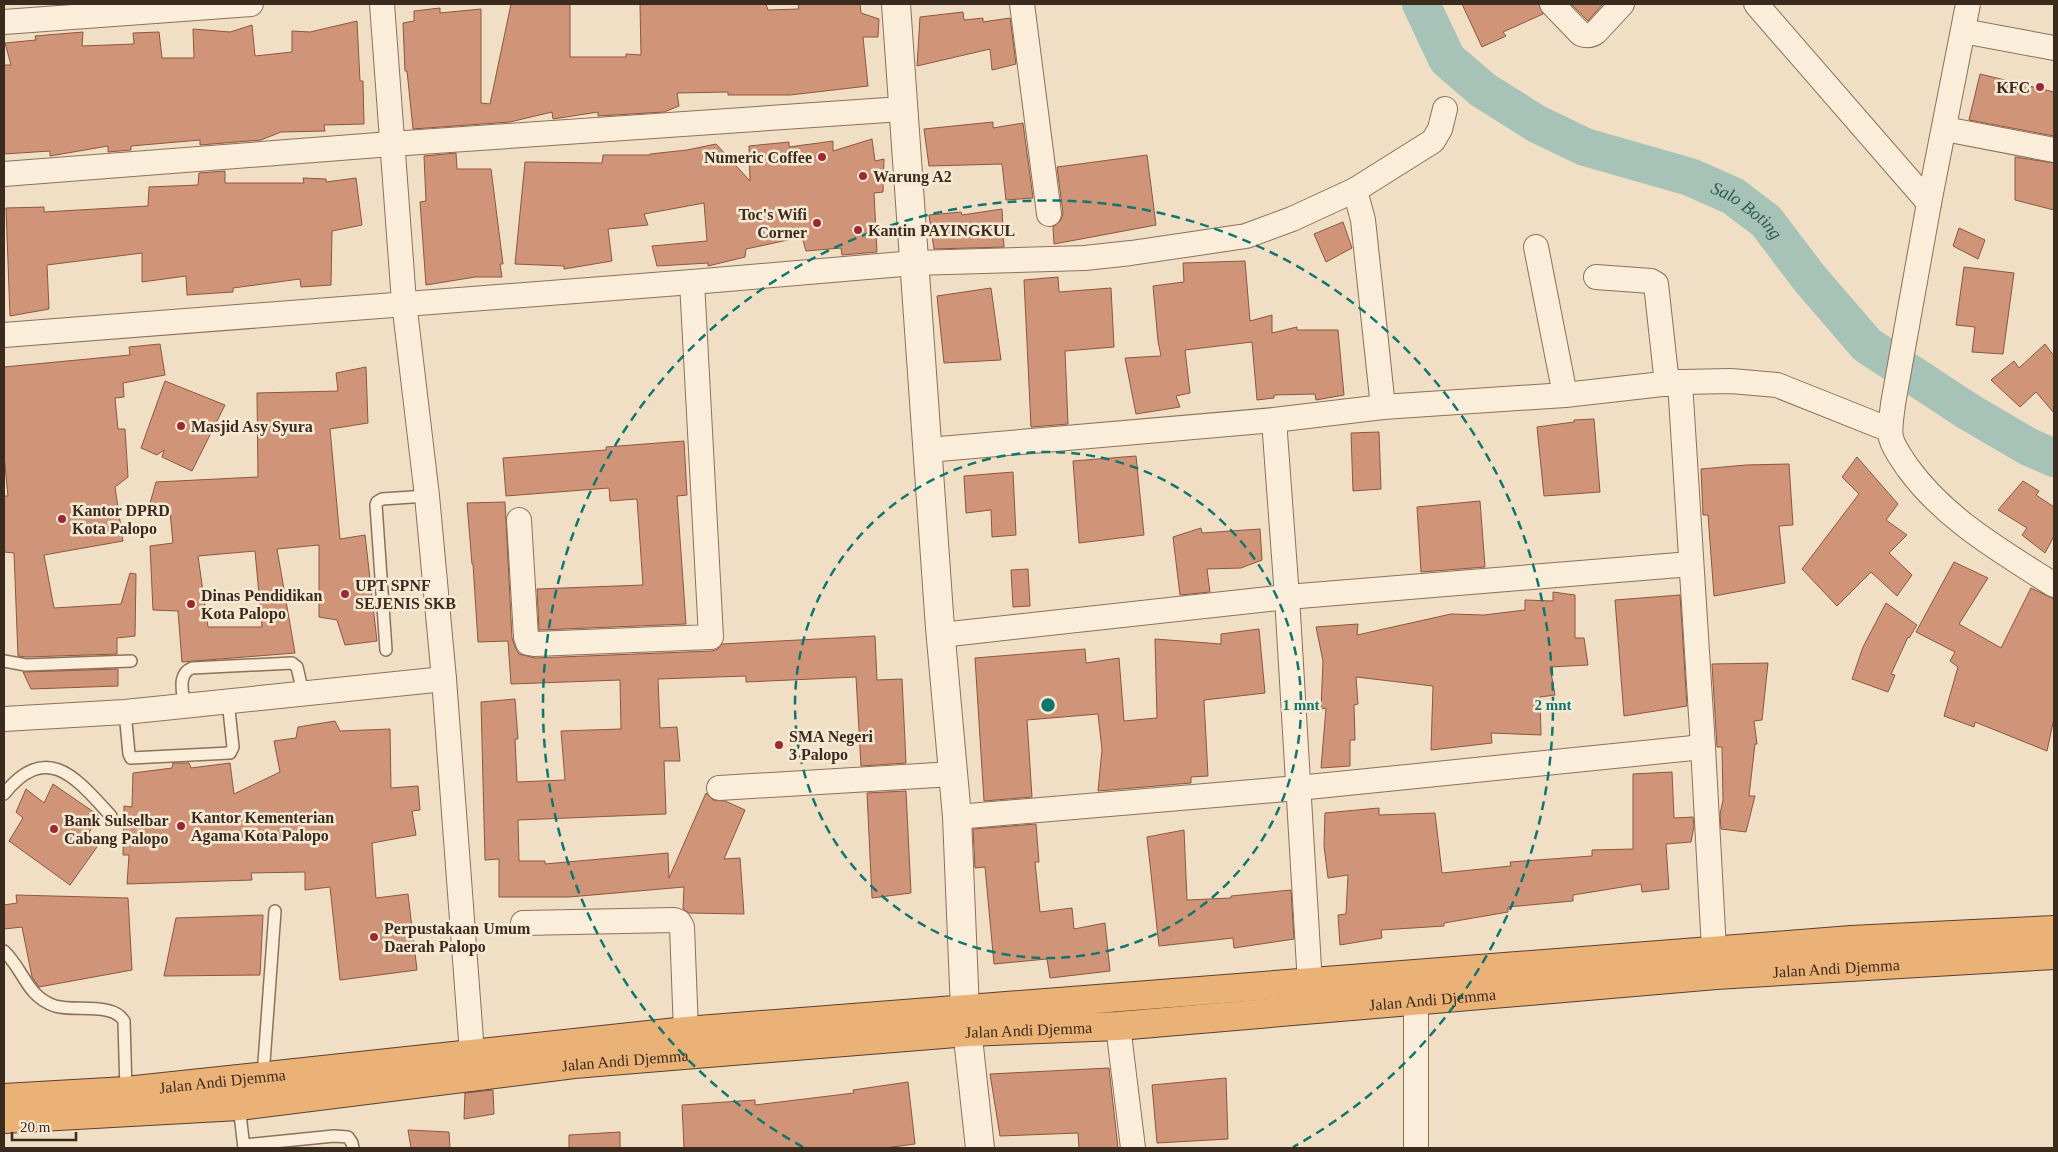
<svg xmlns="http://www.w3.org/2000/svg" width="2058" height="1152" viewBox="0 0 2058 1152" font-family="'Times New Roman',serif">
	<style>
		.lines { fill: none; stroke-linecap: round; stroke-linejoin: round }
		.river { stroke: #a7c3b8; stroke-width: 38 }
		.building { fill: #d09579; stroke: #8c563e; fill-rule: evenodd }
		.service-casing { stroke: #8c705a; stroke-width: 14 }
		.minor-casing { stroke: #8c705a; stroke-width: 26 }
		.tertiary-casing { stroke: #8c705a; stroke-width: 30 }
		.trunk-casing { stroke: #5a3e2e; stroke-width: 30 }
		.service { stroke: #faedd9; stroke-width: 11 }
		.minor { stroke: #faedd9; stroke-width: 24 }
		.tertiary { stroke: #faedd9; stroke-width: 28 }
		.trunk { stroke: #ebb277; stroke-width: 28 }
		.ring { fill: none; stroke: #0f766e; stroke-width: 2.5; stroke-dasharray: 9 6 }
		.poi-dot { fill: #9e2733; stroke: #f7ead5; stroke-width: 2 }
		.labels { text-anchor: middle; dominant-baseline: central; stroke-width: 5; stroke-linejoin: round; paint-order: stroke }
		.poi-label { font-size: 16px; font-weight: bold; fill: #3b2a1e; stroke: #f7ead5; text-anchor: start }
		.street-label { font-size: 16px; fill: #3b2a1e; stroke: #f7ead5 }
		.water-label { font-size: 18px; font-style: italic; fill: #2d5c54; stroke: #f7ead5 }
		.centre { fill: #0f766e; stroke: #f7ead5; stroke-width: 2.5 }
		.ring-label { font-size: 15px; text-anchor: middle; font-weight: bold; fill: #0f766e; stroke: #f7ead5; stroke-width: 5; stroke-linejoin: round; paint-order: stroke }
	</style>
	<rect width="100%" height="100%" fill="#f0dfc5"/>
	<g class="lines">
		<path class="river" id="s1" d="M 1421,4 L 1447,59 L 1483,90 L 1537,124 L 1585,147 L 1690,177 L 1733,196 L 1766,221 L 1810,279 L 1867,345 L 1969,412 L 2029,447 L 2054,458"/>
	</g>
	<g class="building">
		<polygon points="511,4 570,4 570,57 626,57 626,54 641,55 640,4 766,4 768,10 799,9 798,4 860,4 861,13 879,19 878,37 863,37 868,86 790,95 728,95 728,92 677,93 679,106 664,112 598,116 598,112 553,119 552,112 510,122 413,129 407,71 405,71 403,23 414,21 414,11 440,8 440,13 481,9 481,103 490,104"/>
		<polygon points="1462,4 1539,4 1543,14 1503,32 1506,36 1482,47"/>
		<polygon points="1571,4 1603,4 1588,21"/>
		<polygon points="963,12 964,20 983,18 983,22 1010,18 1016,64 992,70 990,49 917,66 920,17"/>
		<polygon points="357,21 360,81 363,81 364,124 324,125 325,131 281,132 261,140 200,145 200,140 131,146 131,150 108,152 108,146 50,156 50,151 4,154 4,65 11,65 5,43 36,40 35,36 83,32 82,46 134,44 133,33 159,32 162,58 194,58 193,29 230,32 252,25 255,56 292,52 292,31 310,32"/>
		<polygon points="1980,74 2054,92 2054,136 1969,120"/>
		<polygon points="993,122 993,128 1023,123 1033,198 1006,200 1002,164 929,166 924,129"/>
		<polygon points="872,139 875,161 884,159 883,192 874,193 877,252 842,255 841,248 806,251 802,237 746,249 745,257 708,266 708,263 657,266 652,246 707,241 704,203 644,214 648,225 608,229 612,261 564,269 564,266 515,264 525,162 602,163 603,155 650,155 650,154 687,150 716,144 750,181 749,146 789,142 789,147 833,141 833,151"/>
		<polygon points="456,153 457,169 491,169 503,264 500,264 502,277 475,277 426,285 420,202 426,201 424,156"/>
		<polygon points="1147,155 1156,225 1054,244 1053,227 1061,220 1063,213 1057,167"/>
		<polygon points="2015,157 2054,163 2054,210 2015,200"/>
		<polygon points="225,171 225,183 304,183 303,178 326,179 326,182 356,178 362,225 332,231 331,285 301,287 300,279 233,288 233,292 187,295 186,276 142,282 142,253 47,265 49,309 10,316 6,208 44,207 44,212 148,206 149,187 198,185 199,173"/>
		<polygon points="1002,209 1004,247 934,249 929,215 961,212 962,215"/>
		<polygon points="1343,222 1352,248 1326,262 1314,234"/>
		<polygon points="1959,228 1985,240 1978,259 1953,246"/>
		<polygon points="1245,261 1250,321 1272,315 1272,333 1297,327 1297,330 1338,330 1344,395 1316,400 1315,394 1274,395 1274,398 1257,400 1252,342 1185,350 1190,393 1176,396 1180,407 1136,414 1125,358 1161,356 1158,341 1153,286 1184,282 1183,263"/>
		<polygon points="1964,267 2014,273 2003,354 1972,352 1975,327 1956,325"/>
		<polygon points="1058,277 1059,292 1111,288 1114,347 1065,351 1068,424 1031,427 1024,280"/>
		<polygon points="991,288 1001,360 944,363 937,296"/>
		<polygon points="160,344 165,375 123,383 124,397 115,398 118,429 125,429 128,477 115,487 123,541 44,555 54,608 121,604 130,573 136,574 135,636 117,638 117,654 27,657 18,656 14,553 4,552 4,496 8,496 4,456 4,367 130,355 129,347"/>
		<polygon points="2045,344 2054,356 2054,413 2036,392 2020,407 1991,380 2014,361 2019,368"/>
		<path d="M 366,367 L 368,423 L 330,429 L 340,539 L 365,535 L 377,641 L 345,645 L 337,620 L 319,617 L 319,545 L 277,549 L 295,653 L 182,662 L 178,611 L 153,610 L 150,546 L 173,543 L 170,512 L 147,514 L 156,482 L 258,477 L 257,393 L 338,391 L 336,373 ZM 255,551 L 262,627 L 208,627 L 198,556 Z"/>
		<polygon points="165,381 225,405 192,471 162,457 164,450 157,455 141,448"/>
		<polygon points="1594,419 1600,492 1544,496 1537,427 1574,422 1574,420"/>
		<polygon points="1379,432 1381,489 1353,491 1351,433"/>
		<polygon points="684,441 687,495 677,496 686,624 539,630 537,589 643,585 637,499 610,501 609,488 506,496 503,458 606,450 606,447"/>
		<polygon points="1136,456 1144,535 1079,543 1073,461"/>
		<polygon points="1857,457 1898,504 1886,520 1907,535 1889,553 1912,575 1897,596 1871,572 1837,606 1802,569 1859,494 1842,477"/>
		<polygon points="1789,464 1793,525 1779,526 1785,583 1714,596 1708,515 1703,515 1701,469 1746,465"/>
		<polygon points="1013,472 1016,535 992,537 991,510 966,513 964,476"/>
		<polygon points="2023,481 2039,491 2036,495 2054,507 2054,536 2045,553 2022,535 2027,528 1998,510"/>
		<polygon points="1480,501 1485,567 1421,572 1417,507"/>
		<polygon points="505,502 512,638 515,647 519,654 535,658 712,651 718,649 722,644 875,636 877,680 902,679 906,763 861,766 856,677 746,682 746,676 658,679 660,728 677,727 680,761 664,761 666,814 518,820 519,861 545,861 545,864 668,853 669,878 706,793 713,800 725,801 745,810 724,859 740,858 744,914 689,913 683,909 684,887 569,897 499,897 499,859 485,860 481,702 515,699 518,739 515,739 517,782 565,780 561,731 621,729 620,680 511,684 508,641 478,642 473,564 472,564 467,503"/>
		<polygon points="1201,528 1202,533 1260,529 1262,560 1241,568 1207,569 1210,592 1180,595 1173,537"/>
		<polygon points="1954,562 1988,578 1959,624 2001,648 2031,588 2054,599 2054,718 2047,751 1975,722 1974,727 1944,716 1958,667 1950,661 1955,652 1916,632"/>
		<polygon points="1028,569 1030,606 1013,607 1011,570"/>
		<polygon points="1553,592 1575,595 1575,638 1584,638 1588,665 1550,667 1555,695 1540,697 1541,735 1491,733 1492,743 1431,750 1433,686 1356,677 1358,704 1354,705 1355,740 1350,740 1350,766 1321,768 1326,708 1321,709 1323,661 1316,627 1358,624 1357,635 1451,614 1484,615 1525,610 1525,600 1553,601"/>
		<polygon points="1680,595 1687,706 1624,716 1615,600"/>
		<polygon points="1886,603 1917,625 1909,638 1908,637 1891,674 1895,675 1888,692 1852,679 1863,647"/>
		<polygon points="1259,629 1265,693 1204,700 1208,776 1191,777 1191,783 1098,791 1102,750 1098,714 1027,720 1032,797 984,801 975,658 1085,649 1086,663 1119,658 1124,721 1157,718 1155,639 1221,644 1221,634"/>
		<polygon points="1768,663 1762,720 1754,721 1757,744 1755,744 1749,796 1755,796 1746,832 1721,829 1720,814 1723,800 1722,747 1717,747 1712,664"/>
		<polygon points="118,669 118,686 31,689 23,672"/>
		<polygon points="335,721 340,731 390,729 391,788 418,786 420,810 412,811 416,835 372,843 376,898 408,894 417,970 340,980 330,887 305,890 305,872 251,873 252,880 127,884 129,855 123,855 124,806 132,807 133,773 172,768 173,763 189,763 191,768 230,763 234,794 280,772 274,741 296,738 298,727"/>
		<polygon points="1672,772 1674,818 1693,817 1694,826 1691,842 1666,844 1669,889 1642,892 1641,884 1573,895 1573,901 1508,907 1508,912 1444,923 1444,926 1381,930 1382,938 1340,945 1338,915 1346,914 1348,875 1328,878 1324,846 1325,813 1379,808 1379,815 1435,813 1442,873 1511,866 1510,862 1592,856 1592,850 1633,849 1633,774"/>
		<polygon points="53,784 98,815 86,839 97,847 70,885 9,841 23,818 16,812 26,789 44,803"/>
		<polygon points="906,791 911,893 872,898 867,793"/>
		<polygon points="1036,824 1039,862 1035,862 1040,912 1072,908 1074,929 1105,923 1110,971 1050,978 1047,959 994,964 985,867 975,868 973,829"/>
		<polygon points="1184,830 1187,900 1231,898 1231,896 1291,890 1294,939 1234,948 1233,938 1159,946 1147,837"/>
		<polygon points="16,895 128,898 132,970 39,987 32,977 22,927 4,929 4,905 17,903"/>
		<polygon points="263,915 260,975 164,976 176,918"/>
		<polygon points="1109,1068 1118,1148 1079,1148 1078,1133 1000,1136 990,1074"/>
		<polygon points="1226,1078 1228,1139 1157,1143 1152,1085"/>
		<polygon points="908,1082 915,1144 885,1148 684,1148 682,1105 755,1100 755,1105 854,1093 853,1090"/>
		<polygon points="493,1090 494,1114 464,1119 465,1093"/>
		<polygon points="408,1130 449,1132 450,1148 411,1148"/>
		<polygon points="620,1132 620,1148 569,1148 569,1135"/>
	</g>
	<g class="lines">
		<g class="service-casing">
			<g id="service">
				<polyline points="386,650 376,505 377,502 382,499 427,496"/>
				<polyline points="4,661 26,665 131,661"/>
				<path d="M 184,705 C 183,692 177,674 192,668 L 292,663 L 297,667 L 303,693"/>
				<polyline points="125,712 129,754 131,758 230,753 233,747 228,701"/>
				<path d="M 4,794 C 47,740 77,779 111,816"/>
				<path d="M 4,951 C 24,970 26,996 55,1006 C 74,1012 113,1002 124,1021 L 126,1091"/>
				<polyline points="263,1076 275,911"/>
				<polyline points="239,1106 244,1148"/>
				<polyline points="244,1145 334,1136 348,1137 352,1143 353,1148"/>
			</g>
		</g>
		<g class="minor-casing">
			<g id="minor">
				<polyline points="382,4 404,302 427,496 444,679 472,1053 476,1073"/>
				<polyline points="1022,4 1049,214"/>
				<path d="M 1552,4 L 1581,34 C 1587,36 1591,36 1596,32 L 1622,4"/>
				<polyline points="1756,4 1929,203"/>
				<path d="M 1968,4 L 1929,203 L 1893,404 C 1892,415 1889,427 1891,438 C 1894,449 1902,459 1908,468 C 1946,520 2001,551 2054,585"/>
				<polyline points="4,22 251,4"/>
				<polyline points="1963,31 2054,48"/>
				<polyline points="1945,129 2054,150"/>
				<polyline points="4,174 391,144 902,109"/>
				<polyline points="1536,247 1565,395"/>
				<polyline points="1596,277 1651,281 1656,284 1667,384"/>
				<polyline points="4,335 692,282 914,263 1085,258 1131,253 1246,236 1292,219 1355,190"/>
				<polyline points="1680,382 1703,747 1715,968"/>
				<polyline points="1383,407 1363,220 1355,190 1433,141 1440,129 1445,109"/>
				<polyline points="1274,420 1287,597 1310,984"/>
				<polyline points="928,450 1274,420 1383,407 1565,395 1680,382 1731,381 1777,385 1890,430"/>
				<polyline points="519,520 526,637 528,643 534,644 711,637 692,282"/>
				<polyline points="941,635 1287,597 1691,564"/>
				<polyline points="4,719 125,712 444,679"/>
				<polyline points="719,788 953,774"/>
				<polyline points="957,817 1298,788 1703,747"/>
				<polyline points="523,923 674,920 679,922 682,927 686,1031"/>
				<polyline points="1416,1001 1416,1148"/>
				<polyline points="1118,1026 1133,1148"/>
			</g>
		</g>
		<g class="tertiary-casing">
			<polyline id="tertiary" points="896,4 940,628 957,817 965,1010 980,1148"/>
		</g>
		<g class="trunk-casing">
			<g id="trunk">
				<path id="s2" d="M 4,1098 L 126,1091 L 686,1031 L 1851,940 L 2054,930"/>
				<path id="s3" d="M 4,1119 L 239,1106 L 574,1064 L 968,1032 L 1118,1026 L 1716,975 L 2054,955"/>
			</g>
		</g>
		<use href="#service" class="service"/>
		<use href="#minor" class="minor"/>
		<use href="#tertiary" class="tertiary"/>
		<use href="#trunk" class="trunk"/>
	</g>
	<g class="ring">
		<circle cx="1048" cy="705" r="253"/>
		<path d="M803 1147A505 505 0 1 1 1293 1147"/>
	</g>
	<g class="poi-dot">
		<circle cx="2040" cy="87" r="5"/>
		<circle cx="822" cy="157" r="5"/>
		<circle cx="863" cy="176" r="5"/>
		<circle cx="817" cy="223" r="5"/>
		<circle cx="858" cy="230" r="5"/>
		<circle cx="181" cy="426" r="5"/>
		<circle cx="62" cy="519" r="5"/>
		<circle cx="345" cy="594" r="5"/>
		<circle cx="191" cy="604" r="5"/>
		<circle cx="779" cy="745" r="5"/>
		<circle cx="181" cy="826" r="5"/>
		<circle cx="54" cy="829" r="5"/>
		<circle cx="374" cy="937" r="5"/>
	</g>
	<g class="labels">
		<g class="poi-label">
			<text x="2030" y="87" text-anchor="end">KFC</text>
			<text x="812" y="157" text-anchor="end">Numeric Coffee</text>
			<text x="873" y="176">Warung A2</text>
			<text x="807" y="214" text-anchor="end">Toc's Wifi<tspan x="807" dy="18">Corner</tspan></text>
			<text x="868" y="230">Kantin PAYINGKUL</text>
			<text x="191" y="426">Masjid Asy Syura</text>
			<text x="72" y="510">Kantor DPRD<tspan x="72" dy="18">Kota Palopo</tspan></text>
			<text x="355" y="585">UPT SPNF<tspan x="355" dy="18">SEJENIS SKB</tspan></text>
			<text x="201" y="595">Dinas Pendidikan<tspan x="201" dy="18">Kota Palopo</tspan></text>
			<text x="789" y="736">SMA Negeri<tspan x="789" dy="18">3 Palopo</tspan></text>
			<text x="191" y="817">Kantor Kementerian<tspan x="191" dy="18">Agama Kota Palopo</tspan></text>
			<text x="64" y="820">Bank Sulselbar<tspan x="64" dy="18">Cabang Palopo</tspan></text>
			<text x="384" y="928">Perpustakaan Umum<tspan x="384" dy="18">Daerah Palopo</tspan></text>
		</g>
		<g class="street-label">
			<text stroke="none"><textPath href="#s3" startOffset="1839">Jalan Andi Djemma</textPath></text>
			<text stroke="none"><textPath href="#s3" startOffset="1434">Jalan Andi Djemma</textPath></text>
			<text stroke="none"><textPath href="#s3" startOffset="1029">Jalan Andi Djemma</textPath></text>
			<text stroke="none"><textPath href="#s3" startOffset="624">Jalan Andi Djemma</textPath></text>
			<text stroke="none"><textPath href="#s2" startOffset="219">Jalan Andi Djemma</textPath></text>
		</g>
		<g class="water-label">
			<text stroke="none"><textPath href="#s1" startOffset="401">Salo Boting</textPath></text>
		</g>
	</g>
	<circle cx="1048" cy="705" r="8" class="centre"/>
	<g class="ring-label">
		<text x="1301" y="710">1 mnt</text>
		<text x="1553" y="710">2 mnt</text>
	</g>
	<rect width="2058" height="1152" fill="none" stroke="#3b2a1e" stroke-width="10"/>
	<path d="M12 1132v8h64v-8" fill="none" stroke="#3b2a1e" stroke-width="2.5"/>
	<text x="20" y="1132" font-size="15" fill="#3b2a1e" stroke="#f7ead5" stroke-width="4" paint-order="stroke">20 m</text>
</svg>
